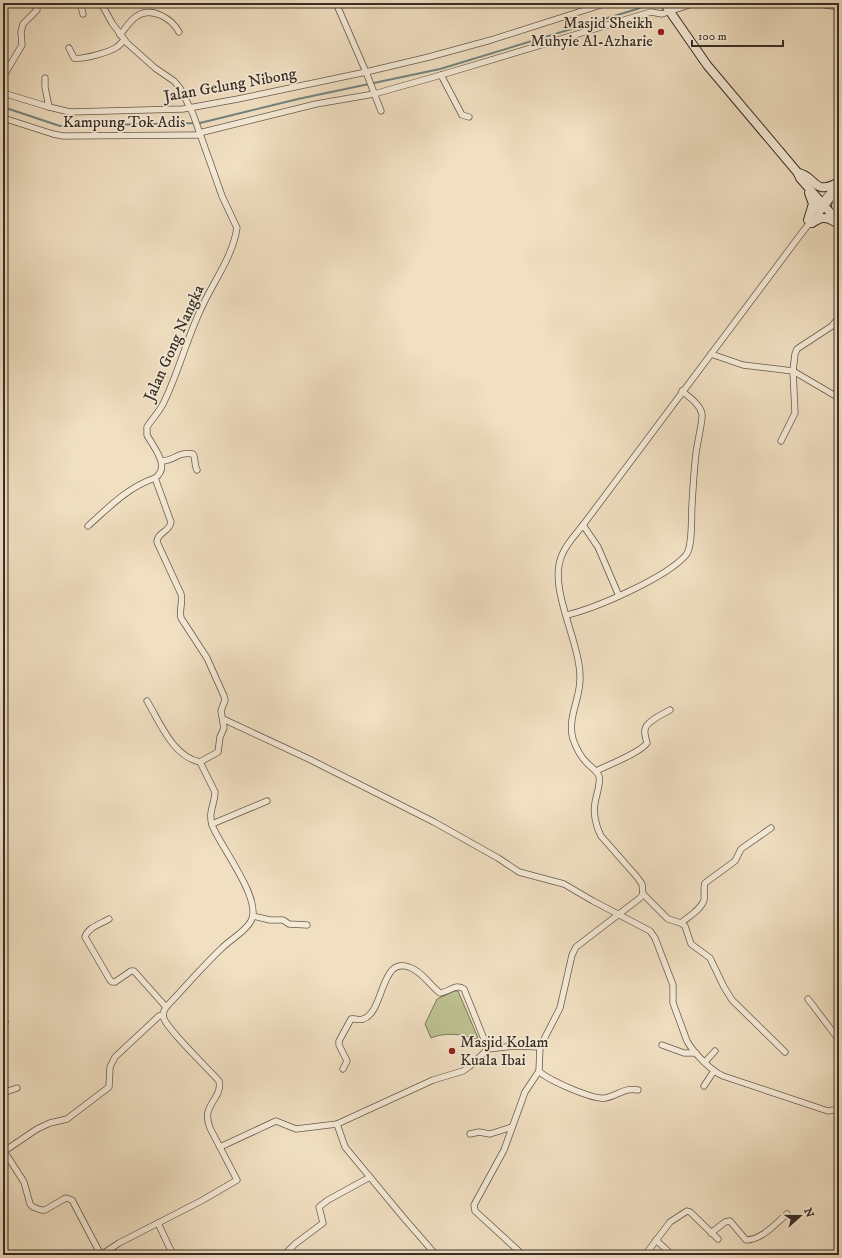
<svg xmlns="http://www.w3.org/2000/svg" width="842" height="1258" viewBox="0 0 842 1258" font-family="'IM FELL DW Pica',serif">
	<style>
		.green { fill: #bdc191; stroke: #7a785c }
		.lines { fill: none; stroke-linecap: round; stroke-linejoin: round }
		.stream { stroke: #73837e; stroke-width: 2 }
		.street-casing { stroke: #665a4d; stroke-width: 7 }
		.secondary-casing { stroke: #382e26; stroke-width: 10 }
		.street { stroke: #f5ead7; stroke-width: 5.5 }
		.secondary { stroke: #f5ead7; stroke-width: 8 }
		.poi-dot { fill: #8f2418; stroke: #f5ead7; stroke-width: 1.5 }
		.labels { text-anchor: middle; dominant-baseline: central; stroke-width: 3.5; stroke-linejoin: round; paint-order: stroke }
		.poi-label { font-size: 16px; fill: #382e26; stroke: #f5ead7; text-anchor: end }
		.street-label { font-size: 16px; fill: #382e26; stroke: #f5ead7 }
	</style>
	<rect width="100%" height="100%" fill="#f0dfc1"/>
	<filter id="stains"><feTurbulence type="fractalNoise" baseFrequency=".005" numOctaves="4"/><feColorMatrix values="0 0 0 0 .2 0 0 0 0 .09 0 0 0 0 .02 0 0 0 .5 -.17"/></filter>
	<radialGradient id="worn" r=".72"><stop offset=".6" stop-color="#630" stop-opacity="0"/><stop offset="1" stop-color="#630" stop-opacity=".3"/></radialGradient>
	<path class="green" d="M 454,991 L 458,991 L 478,1038 L 476,1039 C 463,1034 444,1032 431,1038 L 425,1024 L 437,999 Z"/>
	<g class="lines">
		<polyline class="stream" points="3,107 60,126 200,123 298,99 440,69 637,9 650,3"/>
		<g class="street-casing">
			<g id="street">
				<path d="M 101,3 L 112,23 L 127,43 L 155,68 L 174,81 L 180,88 L 193,114 L 222,196 L 237,228 C 232,259 212,283 200,311 C 186,341 178,374 163,404 C 159,412 152,419 147,427 L 147,435 C 154,448 171,467 155,478 L 171,522 C 170,532 157,532 157,542 L 181,594 C 183,603 179,610 181,618 L 207,658 L 224,696 L 225,700 L 221,711 L 224,728 L 220,737 L 218,752 L 200,762 C 172,756 160,722 147,701"/>
				<polyline points="336,3 366,72 381,111"/>
				<polyline points="813,3 839,7"/>
				<polyline points="83,14 81,6 88,3"/>
				<path d="M 120,35 C 125,29 130,20 137,16 C 152,6 172,19 179,32"/>
				<path d="M 69,48 L 74,58 C 82,60 110,52 117,47 C 120,45 122,42 124,40"/>
				<polyline points="441,75 462,115 469,117"/>
				<polyline points="3,77 22,45 21,32 23,24 37,10 36,3"/>
				<polyline points="45,78 45,87 49,107"/>
				<polyline points="3,93 49,107 70,112 183,109 238,99 366,72 429,57 491,40 607,3"/>
				<polyline points="3,118 53,134 63,136 200,135"/>
				<polyline points="199,133 316,104 374,94 441,75 651,12 662,14 695,3"/>
				<polyline points="811,215 836,185"/>
				<polyline points="711,354 743,365 793,371 839,398"/>
				<polyline points="781,441 795,413 793,371 795,354 797,349 832,326 839,317"/>
				<path d="M 162,461 C 174,461 178,451 193,454 C 196,458 194,465 197,470"/>
				<polyline points="583,525 598,547 619,596"/>
				<path d="M 88,526 C 108,508 128,487 155,478"/>
				<path d="M 567,615 C 596,608 666,578 686,555 C 693,547 691,516 692,505 C 693,487 694,470 696,453 C 697,444 703,420 702,414 C 700,404 689,397 682,391"/>
				<path d="M 223,719 L 311,760 L 434,822 L 498,858 L 519,872 L 564,884 L 593,901 L 650,931 L 655,938 L 673,985 L 673,1003 L 687,1041 C 693,1052 711,1071 723,1076 L 828,1111 L 839,1109"/>
				<path d="M 596,771 C 608,765 640,753 647,743 C 646,738 644,734 645,730 C 645,722 663,714 670,710"/>
				<polyline points="212,824 267,801"/>
				<polyline points="643,894 668,919 681,923 685,926 691,944 710,958 724,987 732,1000 785,1052"/>
				<polyline points="253,916 270,920 283,920 289,924 307,925"/>
				<path d="M 109,919 C 101,924 88,927 85,937 L 110,980 L 112,982 L 115,982 L 131,971 L 134,971 L 166,1007"/>
				<path d="M 681,923 C 688,917 701,910 704,900 C 705,894 703,888 705,883 L 735,861 L 741,849 L 771,828"/>
				<polyline points="808,999 839,1040"/>
				<polyline points="3,1025 5,1022"/>
				<polyline points="662,1045 684,1053 696,1053"/>
				<path d="M 540,1047 L 539,1071 L 541,1073 C 551,1081 593,1100 605,1098 C 618,1096 624,1087 638,1090"/>
				<polyline points="705,1062 715,1051"/>
				<path d="M 343,1069 L 347,1061 L 339,1045 L 339,1041 L 351,1019 C 355,1018 359,1021 363,1019 C 386,1012 379,949 415,970 C 425,976 431,986 440,993 C 449,992 456,983 464,989 L 488,1049"/>
				<polyline points="704,1086 714,1071"/>
				<polyline points="3,1093 17,1088"/>
				<path d="M 337,1124 L 433,1080 L 463,1071 L 470,1066 L 488,1049 L 515,1046 L 540,1047 L 560,1008 L 572,955 L 576,947 L 640,898 L 643,894 L 642,884 L 637,877 L 601,836 C 596,827 593,813 595,803 C 596,795 601,784 599,776 C 597,771 591,767 587,763 C 580,756 576,748 573,739 C 567,718 580,700 580,679 C 581,642 547,588 562,555 C 566,544 576,534 583,525 L 801,234 L 808,225 L 812,223 L 838,189"/>
				<polyline points="470,1134 479,1132 490,1134 512,1127"/>
				<polyline points="220,1147 276,1121 296,1129 337,1124 345,1147 403,1217 436,1255"/>
				<polyline points="4,1151 24,1182 30,1204 33,1207 41,1210 45,1210 64,1199 66,1198 72,1200 101,1255"/>
				<polyline points="3,1152 37,1129 50,1123 67,1119 109,1087 110,1067 115,1057 159,1016 163,1015"/>
				<polyline points="158,1223 173,1255"/>
				<path d="M 711,1233 L 725,1222 L 730,1221 L 746,1240 C 762,1240 776,1223 787,1214"/>
				<polyline points="656,1240 672,1255"/>
				<path d="M 101,1255 L 119,1243 L 201,1201 L 237,1180 L 210,1128 C 208,1123 207,1117 208,1112 C 211,1101 222,1093 219,1081 C 209,1069 165,1028 163,1016 C 163,1013 164,1010 166,1007 C 185,987 203,966 222,948 C 231,939 245,932 251,921 C 263,900 220,846 212,825 C 208,810 215,805 215,792 L 200,762"/>
				<polyline points="284,1255 295,1244 323,1223 319,1207 328,1200 370,1177"/>
				<polyline points="523,1255 475,1211 474,1205 504,1150 525,1092 539,1071"/>
				<polyline points="645,1255 670,1222 687,1211 690,1212 718,1239"/>
			</g>
		</g>
		<g class="secondary-casing">
			<g id="secondary">
				<polyline points="664,3 707,65 798,173 800,178 839,223"/>
				<path d="M 798,173 C 816,176 813,196 837,183"/>
				<polyline points="839,190 836,206 839,213"/>
				<polyline points="808,220 813,204 809,193"/>
				<path d="M 812,223 C 821,217 825,216 835,222"/>
			</g>
		</g>
		<use href="#street" class="street"/>
		<use href="#secondary" class="secondary"/>
	</g>
	<g class="poi-dot">
		<circle cx="661" cy="32" r="4"/>
		<circle cx="452" cy="1051" r="4"/>
	</g>
	<g class="labels">
		<g class="poi-label">
			<text x="653" y="23">Masjid Sheikh<tspan x="653" dy="18">Muhyie Al-Azharie</tspan></text>
			<text x="460" y="1042" text-anchor="start">Masjid Kolam<tspan x="460" dy="18">Kuala Ibai</tspan></text>
		</g>
		<g class="street-label">
			<text transform="translate(230 85) rotate(-10)">Jalan Gelung Nibong</text>
			<text x="124" y="122">Kampung Tok Adis</text>
			<text transform="translate(174 343) rotate(-66)">Jalan Gong Nangka</text>
		</g>
	</g>
	<rect width="842" height="1258" fill="none" stroke="#f0dfc1" stroke-width="16"/>
	<rect x="4" y="4" width="834" height="1250" fill="none" stroke="#382e26" stroke-width="2"/>
	<rect x="8" y="8" width="826" height="1242" fill="none" stroke="#382e26"/>
	<g transform="translate(800 1216) rotate(69)" stroke="#f5ead7" stroke-width="3" paint-order="stroke">
	<path d="M0-3L7 15L0 10L-7 15Z" fill="#382e26"/>
	<text y="-6" font-size="11" font-weight="bold" text-anchor="middle" fill="#382e26">N</text>
	</g>
	<path d="M692 40v6h91v-6" fill="none" stroke="#382e26" stroke-width="2"/>
	<text x="698" y="40" font-size="12" fill="#382e26" stroke="#f5ead7" stroke-width="3" paint-order="stroke">100 m</text>
	<rect width="100%" height="100%" filter="url(#stains)"/>
	<rect width="100%" height="100%" fill="url(#worn)"/>
</svg>
